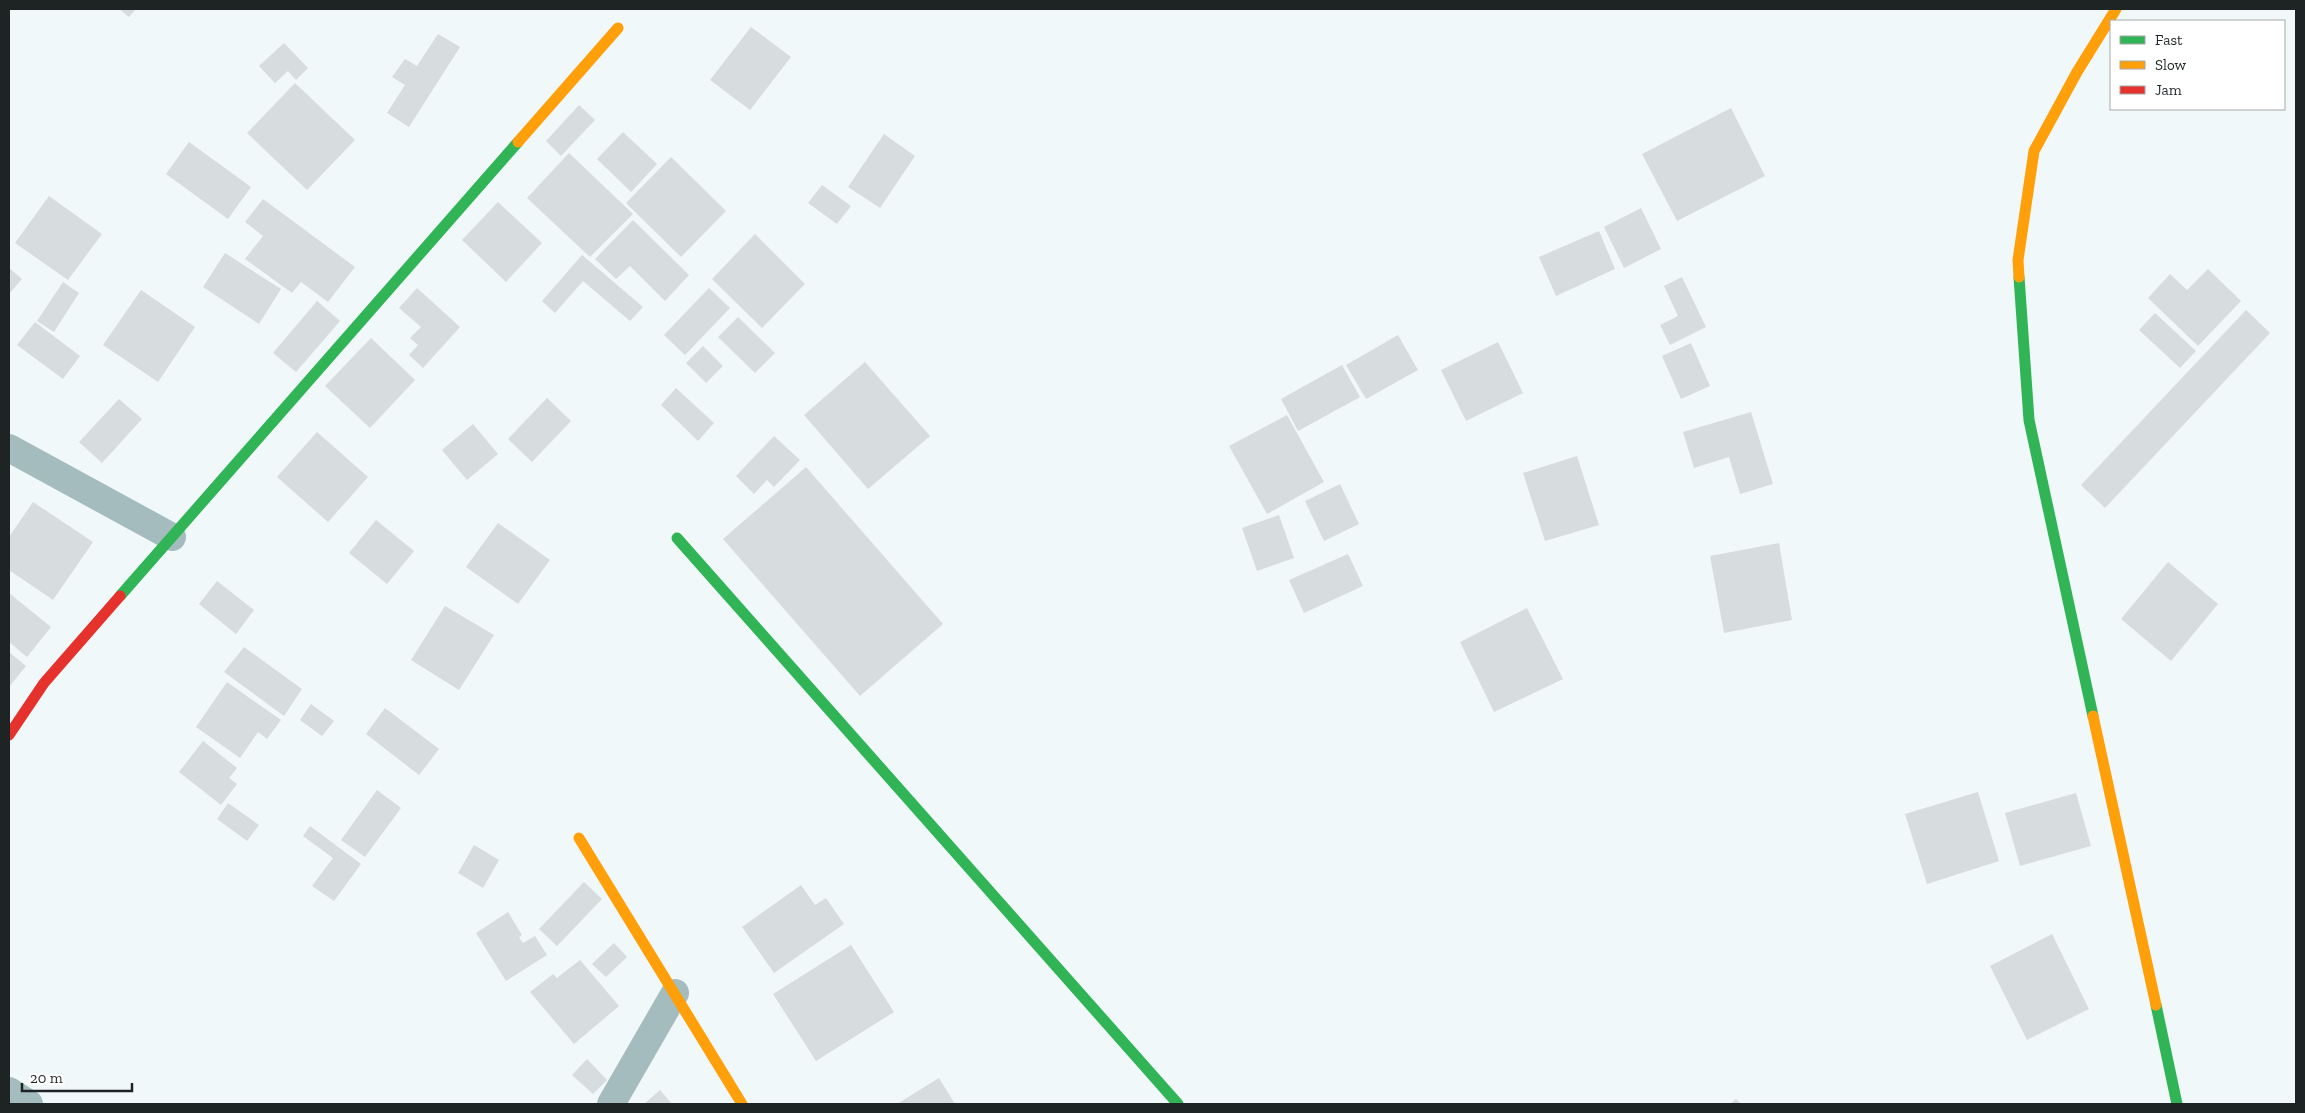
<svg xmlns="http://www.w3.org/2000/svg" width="2305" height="1113" viewBox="0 0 2305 1113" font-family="'Zilla Slab',serif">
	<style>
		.building { fill: #d7dddf }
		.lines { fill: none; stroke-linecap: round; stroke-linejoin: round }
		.street { stroke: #a4bcbe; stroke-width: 28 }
		.fast { stroke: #30b455; stroke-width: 11 }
		.slow { stroke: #ff9f0a; stroke-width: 11 }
		.jam { stroke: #e5322d; stroke-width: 11 }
	</style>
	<rect width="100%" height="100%" fill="#f0f8fa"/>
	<g class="building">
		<polygon points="119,9 136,9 129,17"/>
		<polygon points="751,27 791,57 750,110 710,80"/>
		<polygon points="438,34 460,47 409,127 387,113 405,85 392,77 405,59 417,66"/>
		<polygon points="284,43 308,68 296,80 288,71 275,83 259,66"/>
		<polygon points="295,83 355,140 307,190 247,133"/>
		<polygon points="579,105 595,120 561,156 546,141"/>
		<polygon points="1731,108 1765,176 1677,221 1642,154"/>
		<polygon points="623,132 657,164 631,192 597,159"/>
		<polygon points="884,134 915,156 880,208 848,187"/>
		<polygon points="189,142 251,187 228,219 166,174"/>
		<polygon points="569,153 633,214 590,257 527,198"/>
		<polygon points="671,157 726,211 681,257 626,203"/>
		<polygon points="822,185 851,206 837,224 808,203"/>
		<polygon points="49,196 102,234 68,280 15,243"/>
		<polygon points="263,199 355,267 328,302 301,282 292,293 245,259 263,236 245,222"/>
		<polygon points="498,202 542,243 506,282 462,240"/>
		<polygon points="1641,208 1661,249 1624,268 1604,227"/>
		<polygon points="633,220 689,275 665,301 630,266 616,279 595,259"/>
		<polygon points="1599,231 1615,269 1556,296 1539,257"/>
		<polygon points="755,234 805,284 762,328 712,279"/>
		<polygon points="225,253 281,289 259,324 203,287"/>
		<polygon points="582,255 643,307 630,321 583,281 555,313 542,301"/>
		<polygon points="9,268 22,279 9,294"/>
		<polygon points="2208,269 2241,301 2198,346 2148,298 2170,274 2187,290"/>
		<polygon points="1682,277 1706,327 1670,345 1660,325 1678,316 1664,286"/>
		<polygon points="63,282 79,293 54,332 37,321"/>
		<polygon points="417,288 460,327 423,368 409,355 418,345 410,338 421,327 399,308"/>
		<polygon points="709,288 730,308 685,355 664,335"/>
		<polygon points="141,290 195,327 158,382 103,345"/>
		<polygon points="317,301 340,321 296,372 273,353"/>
		<polygon points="2246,310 2270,333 2105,508 2081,485"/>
		<polygon points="2155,313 2196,351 2180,368 2139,330"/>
		<polygon points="738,317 775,353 755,373 718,337"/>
		<polygon points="35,322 80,356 63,379 17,345"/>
		<polygon points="1398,335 1418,370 1366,399 1346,365"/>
		<polygon points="371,338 415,380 370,428 325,386"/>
		<polygon points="1498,342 1523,393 1466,421 1441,370"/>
		<polygon points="1691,343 1710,386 1681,399 1662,356"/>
		<polygon points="703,346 723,366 706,383 686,363"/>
		<polygon points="865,362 930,436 868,489 804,415"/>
		<polygon points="1342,365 1360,397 1298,431 1281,399"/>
		<polygon points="676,388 714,423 698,441 661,405"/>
		<polygon points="547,398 571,421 532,462 508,439"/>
		<polygon points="119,399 142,419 102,463 79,442"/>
		<polygon points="1751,412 1773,484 1740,494 1729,457 1694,468 1683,432"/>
		<polygon points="1287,415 1324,482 1267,514 1229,446"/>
		<polygon points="473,424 498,454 467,480 442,450"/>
		<polygon points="317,432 368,477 328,522 277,477"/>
		<polygon points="774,436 800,460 774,487 767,480 754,494 736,476"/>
		<polygon points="1577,456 1599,525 1545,541 1523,473"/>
		<polygon points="806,467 943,624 860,696 723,539"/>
		<polygon points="1340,484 1359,524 1324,541 1305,501"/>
		<polygon points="33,502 93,542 53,600 9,570 9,537"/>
		<polygon points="1279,515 1294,558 1257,571 1242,528"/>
		<polygon points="376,520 414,551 387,584 349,553"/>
		<polygon points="498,523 550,560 518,604 466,567"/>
		<polygon points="1779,543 1792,620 1724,633 1710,556"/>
		<polygon points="1348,554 1363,586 1304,613 1289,580"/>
		<polygon points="2168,562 2218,604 2171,661 2121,619"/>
		<polygon points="217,581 254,610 236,634 199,604"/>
		<polygon points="9,593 51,627 27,657 9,642"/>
		<polygon points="445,606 494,635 459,690 411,660"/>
		<polygon points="1527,608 1563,679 1494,712 1460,642"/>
		<polygon points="244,647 302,689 284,716 224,672"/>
		<polygon points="9,652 26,666 9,687"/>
		<polygon points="227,682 281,720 267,739 258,732 240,758 196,727"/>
		<polygon points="311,704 334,721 322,736 300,720"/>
		<polygon points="385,708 439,749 419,775 366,734"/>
		<polygon points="203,741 237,768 229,778 237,784 221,805 179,772"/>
		<polygon points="377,790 401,808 365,857 341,840"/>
		<polygon points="1978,792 1999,861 1927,884 1905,814"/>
		<polygon points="2076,793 2091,846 2020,866 2005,813"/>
		<polygon points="228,803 259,825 247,841 217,819"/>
		<polygon points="310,826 361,864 334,901 312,886 333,858 303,836"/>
		<polygon points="474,845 499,860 483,888 458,873"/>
		<polygon points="584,882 602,899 557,946 539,929"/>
		<polygon points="801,885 815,905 826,898 844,924 774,973 742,927"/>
		<polygon points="508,912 522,935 519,937 523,943 535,936 547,955 506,981 476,933"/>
		<polygon points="2052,934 2089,1009 2027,1040 1990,966"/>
		<polygon points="614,943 627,957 606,977 592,964"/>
		<polygon points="851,945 894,1012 816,1061 773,994"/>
		<polygon points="580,960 619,1006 574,1044 530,992 553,974 557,978"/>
		<polygon points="587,1059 607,1080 593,1094 572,1075"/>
		<polygon points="939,1078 955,1104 897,1104"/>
		<polygon points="660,1090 672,1104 644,1104"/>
		<polygon points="1736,1099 1741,1104 1730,1104"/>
	</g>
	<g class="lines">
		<g class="street">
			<polyline points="9,448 172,537"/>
			<polyline points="9,1091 29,1104"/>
			<polyline points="611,1104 675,993"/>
		</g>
		<g class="fast">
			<polyline points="2019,277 2029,420 2093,716"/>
			<polyline points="677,538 1178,1104"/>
			<polyline points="120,596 518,142"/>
			<polyline points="2156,1005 2177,1104"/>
		</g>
		<g class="slow">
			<polyline points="518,142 618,28"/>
			<polyline points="2019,277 2018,260 2034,151 2077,72 2116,9"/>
			<polyline points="2093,716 2156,1005"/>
			<polyline points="579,838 742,1104"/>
		</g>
		<polyline class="jam" points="9,735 44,683 120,596"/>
	</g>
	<rect width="2305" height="1113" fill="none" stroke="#1e2424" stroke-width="20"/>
	<rect x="2110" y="20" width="175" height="90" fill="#ffffff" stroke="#a5a7a7"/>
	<rect x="2120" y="36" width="25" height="8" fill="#30b455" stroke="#a5a7a7"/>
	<text x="2155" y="45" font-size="15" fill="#1e2424">Fast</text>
	<rect x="2120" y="61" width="25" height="8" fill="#ff9f0a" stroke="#a5a7a7"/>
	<text x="2155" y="70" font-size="15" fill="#1e2424">Slow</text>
	<rect x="2120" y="86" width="25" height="8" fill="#e5322d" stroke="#a5a7a7"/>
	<text x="2155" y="95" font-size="15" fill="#1e2424">Jam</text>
	<path d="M22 1083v8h110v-8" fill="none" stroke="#1e2424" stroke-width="2.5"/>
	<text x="30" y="1083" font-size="15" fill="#1e2424" stroke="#ffffff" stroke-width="4" paint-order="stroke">20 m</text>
</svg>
